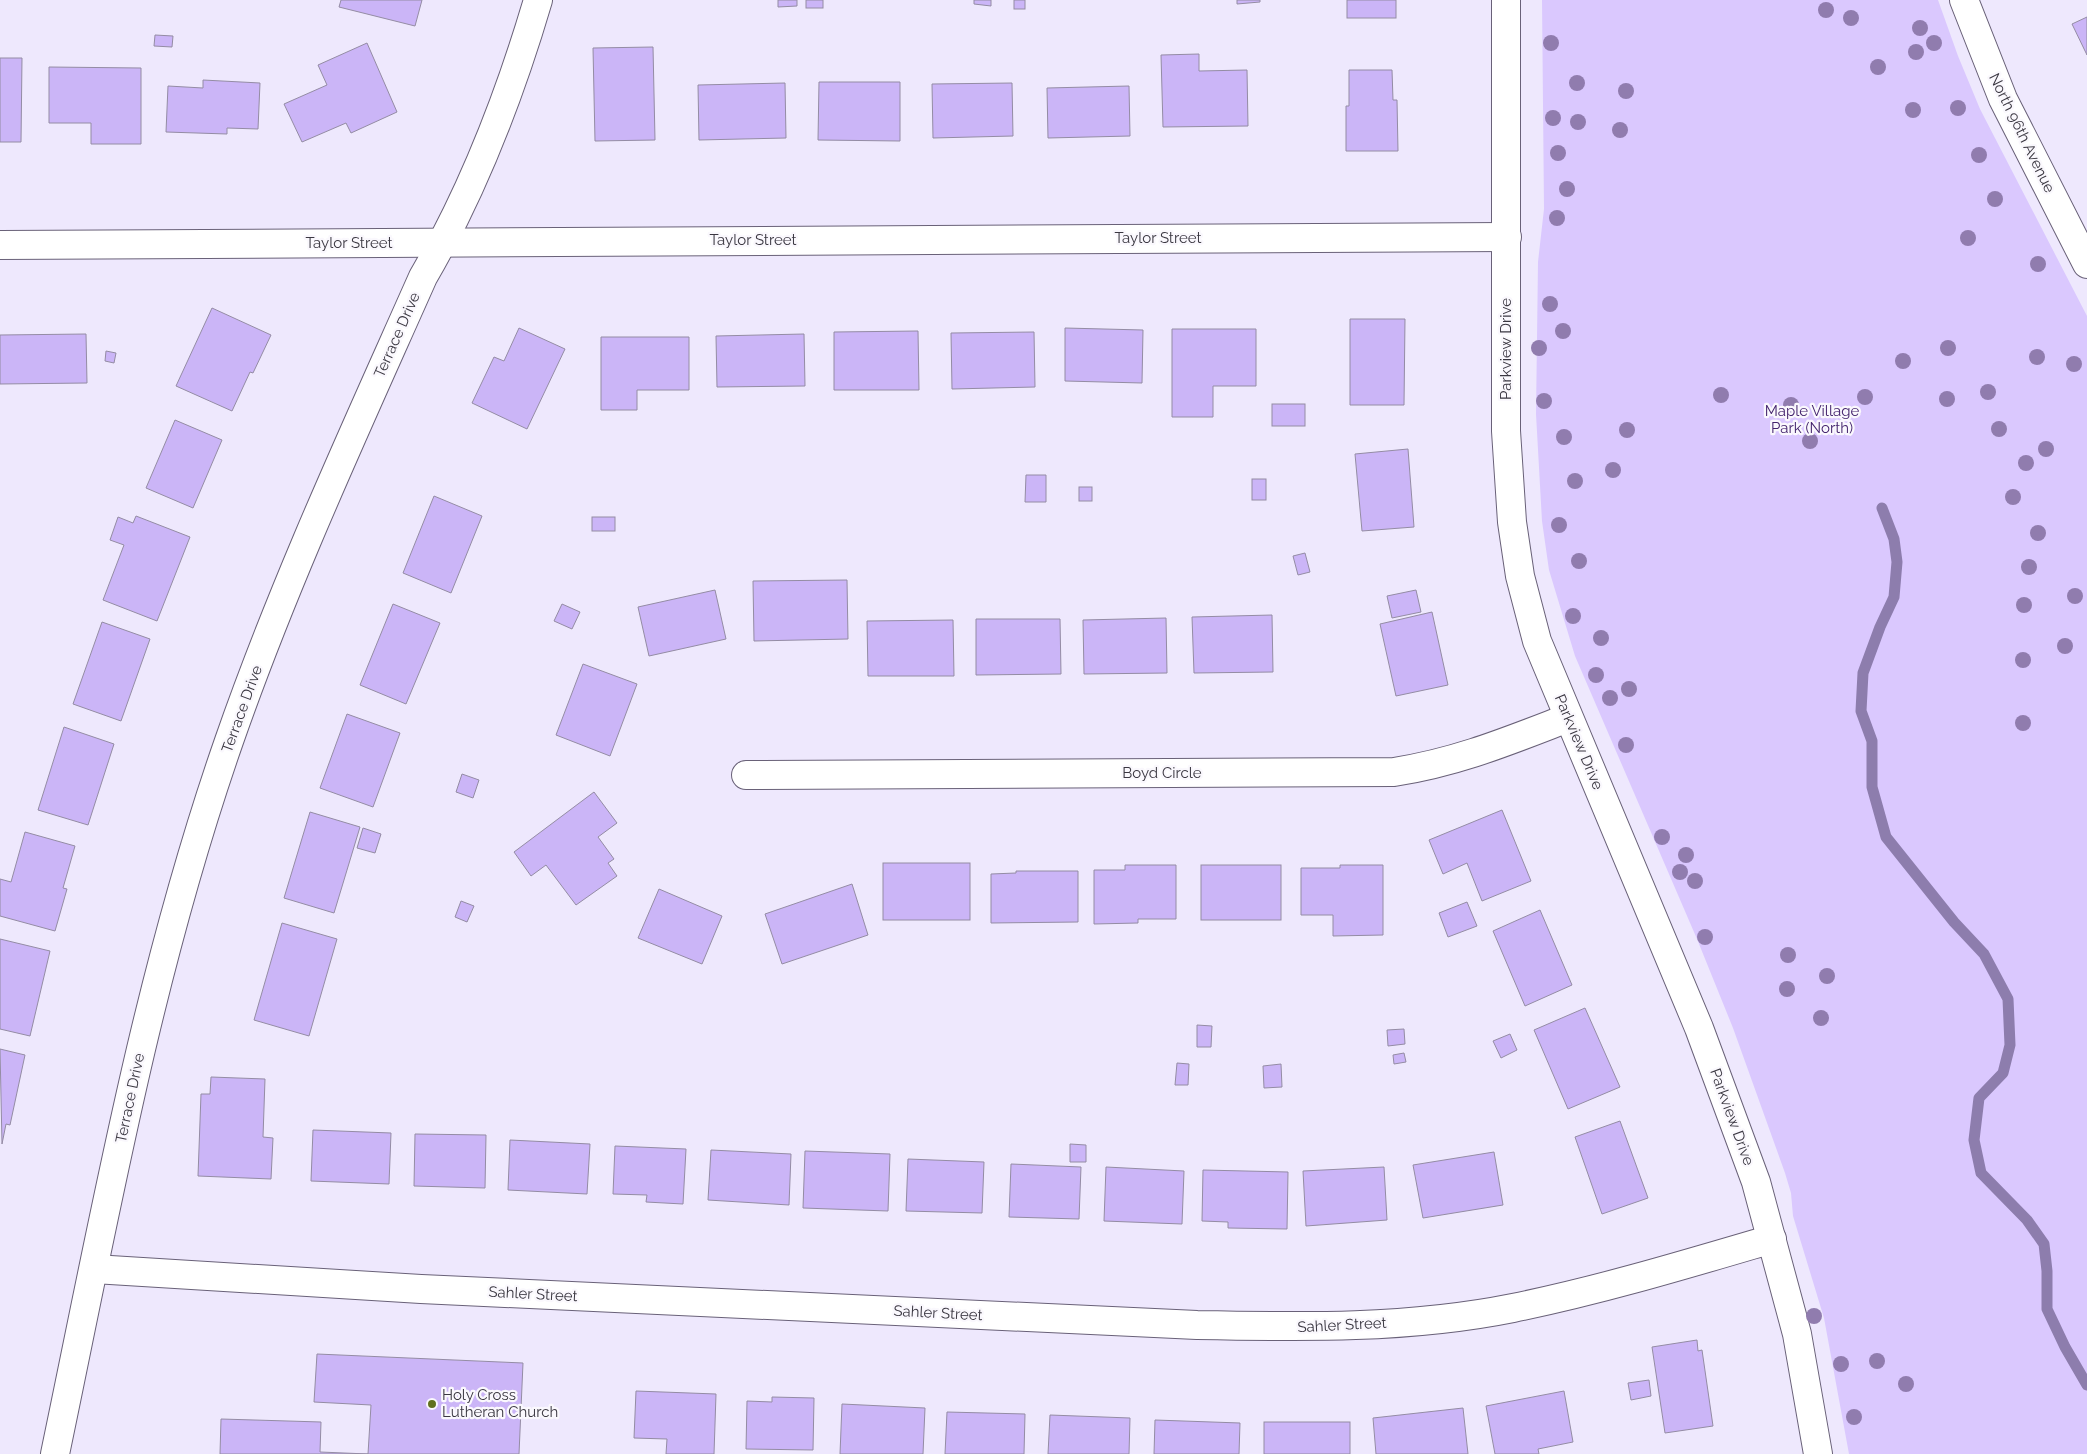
<svg xmlns="http://www.w3.org/2000/svg" width="2087" height="1454" viewBox="0 0 2087 1454" font-family="Raleway,sans-serif">
	<style>
		.green { fill: #dac8fe }
		.lines { fill: none; stroke-linecap: round; stroke-linejoin: round }
		.stream { stroke: #8d7dad; stroke-width: 11 }
		.building { fill: #cbb5f7; stroke: #948ca4 }
		.street-casing { stroke: #696178; stroke-width: 30 }
		.secondary-casing { stroke: #696178; stroke-width: 30 }
		.street { stroke: #fff; stroke-width: 28 }
		.secondary { stroke: #fff; stroke-width: 28 }
		.tree { fill: #907cae }
		.poi-dot { fill: #61711d; stroke: #faf8fd; stroke-width: 2 }
		.labels { text-anchor: middle; dominant-baseline: central; stroke-width: 4.5; stroke-linejoin: round; paint-order: stroke }
		.street-label { font-size: 15px; fill: #3a3741; stroke: #faf8fd }
		.park-label { font-size: 15px; fill: #43236d; stroke: #faf8fd }
		.poi-label { font-size: 15px; fill: #3a3741; stroke: #faf8fd; text-anchor: start }
	</style>
	<rect width="100%" height="100%" fill="#eee8fd"/>
	<polygon class="green" points="1542,0 1938,0 1958,56 1980,109 2087,316 2087,1454 1849,1454 1824,1318 1793,1216 1791,1193 1785,1173 1733,1028 1697,939 1575,656 1549,570 1542,521 1536,414 1538,262 1544,209"/>
	<g class="lines">
		<polyline class="stream" points="1882,508 1894,539 1897,562 1894,597 1880,627 1863,673 1861,711 1872,741 1872,787 1886,837 1954,922 1984,954 2008,999 2010,1045 2003,1073 1979,1098 1974,1140 1981,1173 2027,1220 2044,1244 2047,1271 2047,1309 2065,1347 2087,1385"/>
	</g>
	<g class="building">
		<polygon points="341,0 422,0 415,26 339,7"/>
		<polygon points="778,0 797,0 797,6 778,7"/>
		<rect x="806" y="0" width="17" height="8"/>
		<polygon points="974,0 991,0 991,6 974,4"/>
		<rect x="1014" y="0" width="11" height="9"/>
		<polygon points="1237,0 1260,0 1260,2 1237,4"/>
		<rect x="1347" y="0" width="49" height="18"/>
		<polygon points="2087,17 2087,55 2072,24"/>
		<polygon points="155,35 173,36 172,47 154,46"/>
		<polygon points="367,43 397,112 351,133 346,123 302,142 284,104 327,85 318,65"/>
		<polygon points="653,47 655,140 595,141 593,48"/>
		<polygon points="1199,54 1199,71 1247,70 1248,126 1163,127 1161,55"/>
		<polygon points="0,58 22,58 21,142 0,142"/>
		<polygon points="49,67 141,68 141,144 91,144 91,123 49,123"/>
		<polygon points="1349,70 1392,70 1393,100 1397,100 1398,151 1346,151 1346,106 1349,106"/>
		<polygon points="203,80 260,83 258,129 227,128 227,134 166,132 168,86 203,88"/>
		<polygon points="819,82 900,82 900,141 818,140"/>
		<polygon points="785,83 786,138 699,140 698,85"/>
		<polygon points="1012,83 1013,136 933,138 932,84"/>
		<polygon points="1129,86 1130,136 1048,138 1047,88"/>
		<polygon points="212,308 271,335 253,373 250,372 232,411 176,386"/>
		<polygon points="1350,319 1405,319 1404,405 1350,405"/>
		<polygon points="519,328 565,349 527,429 472,403 494,357 504,361"/>
		<polygon points="1065,328 1143,330 1142,383 1065,381"/>
		<polygon points="1172,329 1256,329 1256,386 1213,386 1213,417 1172,417"/>
		<polygon points="918,331 919,390 834,390 834,332"/>
		<polygon points="1034,332 1035,387 952,389 951,333"/>
		<polygon points="86,334 87,383 0,384 0,335"/>
		<polygon points="804,334 805,386 717,387 716,336"/>
		<polygon points="601,337 689,337 689,390 637,390 637,410 601,410"/>
		<polygon points="106,351 116,353 114,363 105,361"/>
		<rect x="1272" y="404" width="33" height="22"/>
		<polygon points="175,420 222,440 193,508 146,488"/>
		<polygon points="1408,449 1414,527 1362,531 1355,454"/>
		<polygon points="1026,475 1046,475 1046,502 1025,502"/>
		<rect x="1252" y="479" width="14" height="21"/>
		<rect x="1079" y="487" width="13" height="14"/>
		<polygon points="434,496 482,516 451,593 403,573"/>
		<polygon points="136,516 190,537 157,621 103,600 124,545 110,540 118,517 133,523"/>
		<rect x="592" y="517" width="23" height="14"/>
		<polygon points="1305,553 1310,572 1298,575 1293,556"/>
		<polygon points="847,580 848,639 754,641 753,581"/>
		<polygon points="715,590 726,639 649,656 638,607"/>
		<polygon points="1416,590 1421,612 1392,618 1387,596"/>
		<polygon points="393,604 440,623 406,704 360,685"/>
		<polygon points="562,604 580,612 572,629 554,621"/>
		<polygon points="1432,612 1448,685 1396,696 1380,624"/>
		<polygon points="1272,615 1273,672 1194,673 1192,617"/>
		<polygon points="1166,618 1167,673 1084,674 1083,620"/>
		<polygon points="976,619 1060,619 1061,674 976,675"/>
		<polygon points="953,620 954,676 868,676 867,621"/>
		<polygon points="102,622 150,639 121,721 73,704"/>
		<polygon points="583,664 637,684 610,756 556,735"/>
		<polygon points="347,714 400,733 373,807 320,788"/>
		<polygon points="64,727 114,744 88,825 38,810"/>
		<polygon points="462,774 479,780 473,798 456,792"/>
		<polygon points="594,792 617,823 598,837 614,859 608,863 617,876 576,905 546,865 531,876 514,852"/>
		<polygon points="1502,810 1531,881 1482,901 1467,863 1443,874 1429,840"/>
		<polygon points="310,812 360,827 334,913 284,898"/>
		<polygon points="363,828 381,834 375,853 357,848"/>
		<polygon points="25,832 75,846 63,888 67,889 55,931 0,916 0,879 11,882"/>
		<rect x="883" y="863" width="87" height="57"/>
		<polygon points="1125,865 1176,865 1176,919 1138,919 1138,923 1094,924 1094,870 1125,870"/>
		<rect x="1201" y="865" width="80" height="55"/>
		<polygon points="1340,865 1383,865 1383,935 1333,936 1333,915 1301,915 1301,868 1340,868"/>
		<polygon points="1016,871 1078,871 1078,922 991,923 991,874 1016,873"/>
		<polygon points="852,884 868,935 782,964 765,914"/>
		<polygon points="659,889 722,916 702,964 638,938"/>
		<polygon points="461,901 474,906 467,922 455,917"/>
		<polygon points="1467,902 1477,926 1448,937 1439,913"/>
		<polygon points="1540,910 1572,985 1525,1006 1493,931"/>
		<polygon points="282,923 337,939 309,1036 254,1020"/>
		<polygon points="0,939 50,951 30,1036 0,1029"/>
		<polygon points="1585,1008 1620,1087 1568,1109 1534,1030"/>
		<polygon points="1197,1025 1212,1026 1211,1047 1197,1047"/>
		<polygon points="1404,1029 1405,1044 1388,1046 1387,1030"/>
		<polygon points="1510,1034 1517,1050 1501,1058 1493,1041"/>
		<polygon points="0,1049 25,1055 10,1125 6,1124 2,1144"/>
		<polygon points="1404,1053 1406,1062 1394,1064 1393,1055"/>
		<polygon points="1177,1063 1189,1064 1188,1085 1175,1085"/>
		<polygon points="1281,1064 1282,1087 1264,1088 1263,1066"/>
		<polygon points="211,1077 265,1079 263,1137 273,1138 271,1179 198,1176 201,1094 210,1094"/>
		<polygon points="1620,1121 1648,1198 1602,1214 1575,1137"/>
		<polygon points="313,1130 391,1133 389,1184 311,1181"/>
		<polygon points="415,1134 486,1135 485,1188 414,1186"/>
		<polygon points="510,1140 590,1144 587,1194 508,1190"/>
		<polygon points="1070,1144 1086,1145 1086,1162 1070,1162"/>
		<polygon points="615,1146 686,1149 683,1204 646,1202 647,1195 613,1194"/>
		<polygon points="711,1150 791,1154 789,1205 708,1200"/>
		<polygon points="805,1151 890,1154 888,1211 803,1208"/>
		<polygon points="1494,1152 1503,1205 1423,1218 1413,1165"/>
		<polygon points="908,1159 984,1162 982,1213 906,1211"/>
		<polygon points="1011,1164 1081,1167 1079,1219 1009,1217"/>
		<polygon points="1106,1167 1184,1171 1182,1224 1104,1221"/>
		<polygon points="1384,1167 1387,1220 1306,1226 1303,1171"/>
		<polygon points="1203,1170 1288,1172 1287,1229 1228,1228 1228,1222 1202,1221"/>
		<polygon points="1697,1340 1698,1351 1702,1350 1713,1426 1665,1433 1652,1347"/>
		<polygon points="317,1354 523,1363 519,1454 220,1454 221,1419 321,1422 320,1452 368,1454 371,1405 314,1402"/>
		<polygon points="1649,1380 1651,1396 1631,1400 1628,1383"/>
		<polygon points="636,1391 716,1394 714,1454 666,1454 667,1439 634,1438"/>
		<polygon points="1564,1391 1573,1442 1538,1449 1539,1454 1495,1454 1486,1406"/>
		<polygon points="772,1397 814,1398 813,1450 746,1449 747,1401 772,1402"/>
		<polygon points="842,1404 925,1408 923,1454 840,1454"/>
		<polygon points="1463,1408 1468,1454 1376,1454 1373,1418"/>
		<polygon points="947,1412 1025,1414 1024,1454 945,1454"/>
		<polygon points="1050,1415 1130,1418 1129,1454 1048,1454"/>
		<polygon points="1155,1420 1240,1423 1239,1454 1154,1454"/>
		<rect x="1264" y="1422" width="86" height="32"/>
	</g>
	<g class="lines">
		<g class="street-casing">
			<g id="street">
				<polyline points="1506,0 1506,431 1512,522 1520,576 1537,641 1699,1028 1756,1182 1797,1334 1818,1454"/>
				<polyline points="1964,0 2003,99 2087,264"/>
				<polyline points="0,245 1507,237"/>
				<path d="M 746,775 L 1394,772 C 1458,762 1508,741 1568,718"/>
				<path d="M 94,1269 L 421,1289 L 1197,1325 C 1302,1327 1409,1329 1513,1308 C 1601,1290 1687,1264 1772,1239"/>
			</g>
		</g>
		<g class="secondary-casing">
			<path id="secondary" d="M 55,1454 C 105,1215 148,973 229,741 C 284,583 355,430 423,277 C 473,191 510,95 538,0"/>
		</g>
		<use href="#street" class="street"/>
		<use href="#secondary" class="secondary"/>
	</g>
	<g class="tree">
		<circle cx="1826" cy="10" r="8"/>
		<circle cx="1851" cy="18" r="8"/>
		<circle cx="1920" cy="28" r="8"/>
		<circle cx="1551" cy="43" r="8"/>
		<circle cx="1934" cy="43" r="8"/>
		<circle cx="1916" cy="52" r="8"/>
		<circle cx="1878" cy="67" r="8"/>
		<circle cx="1577" cy="83" r="8"/>
		<circle cx="1626" cy="91" r="8"/>
		<circle cx="1958" cy="108" r="8"/>
		<circle cx="1913" cy="110" r="8"/>
		<circle cx="1553" cy="118" r="8"/>
		<circle cx="1578" cy="122" r="8"/>
		<circle cx="1620" cy="130" r="8"/>
		<circle cx="1558" cy="153" r="8"/>
		<circle cx="1979" cy="155" r="8"/>
		<circle cx="1567" cy="189" r="8"/>
		<circle cx="1995" cy="199" r="8"/>
		<circle cx="1557" cy="218" r="8"/>
		<circle cx="1968" cy="238" r="8"/>
		<circle cx="2038" cy="264" r="8"/>
		<circle cx="1550" cy="304" r="8"/>
		<circle cx="1563" cy="331" r="8"/>
		<circle cx="1539" cy="348" r="8"/>
		<circle cx="1948" cy="348" r="8"/>
		<circle cx="2037" cy="357" r="8"/>
		<circle cx="1903" cy="361" r="8"/>
		<circle cx="2074" cy="364" r="8"/>
		<circle cx="1988" cy="392" r="8"/>
		<circle cx="1721" cy="395" r="8"/>
		<circle cx="1865" cy="397" r="8"/>
		<circle cx="1947" cy="399" r="8"/>
		<circle cx="1544" cy="401" r="8"/>
		<circle cx="1791" cy="405" r="8"/>
		<circle cx="1999" cy="429" r="8"/>
		<circle cx="1627" cy="430" r="8"/>
		<circle cx="1564" cy="437" r="8"/>
		<circle cx="1810" cy="441" r="8"/>
		<circle cx="2046" cy="449" r="8"/>
		<circle cx="2026" cy="463" r="8"/>
		<circle cx="1613" cy="470" r="8"/>
		<circle cx="1575" cy="481" r="8"/>
		<circle cx="2013" cy="497" r="8"/>
		<circle cx="1559" cy="525" r="8"/>
		<circle cx="2038" cy="533" r="8"/>
		<circle cx="1579" cy="561" r="8"/>
		<circle cx="2029" cy="567" r="8"/>
		<circle cx="2075" cy="596" r="8"/>
		<circle cx="2024" cy="605" r="8"/>
		<circle cx="1573" cy="616" r="8"/>
		<circle cx="1601" cy="638" r="8"/>
		<circle cx="2065" cy="646" r="8"/>
		<circle cx="2023" cy="660" r="8"/>
		<circle cx="1596" cy="675" r="8"/>
		<circle cx="1629" cy="689" r="8"/>
		<circle cx="1610" cy="698" r="8"/>
		<circle cx="2023" cy="723" r="8"/>
		<circle cx="1626" cy="745" r="8"/>
		<circle cx="1662" cy="837" r="8"/>
		<circle cx="1686" cy="855" r="8"/>
		<circle cx="1680" cy="872" r="8"/>
		<circle cx="1695" cy="881" r="8"/>
		<circle cx="1705" cy="937" r="8"/>
		<circle cx="1788" cy="955" r="8"/>
		<circle cx="1827" cy="976" r="8"/>
		<circle cx="1787" cy="989" r="8"/>
		<circle cx="1821" cy="1018" r="8"/>
		<circle cx="1814" cy="1316" r="8"/>
		<circle cx="1877" cy="1361" r="8"/>
		<circle cx="1841" cy="1364" r="8"/>
		<circle cx="1906" cy="1384" r="8"/>
		<circle cx="1854" cy="1417" r="8"/>
	</g>
	<circle class="poi-dot" cx="432" cy="1404" r="5"/>
	<g class="labels">
		<g class="street-label">
			<text transform="translate(2022 133) rotate(64)">North 96th Avenue</text>
			<text x="1158" y="238">Taylor Street</text>
			<text x="753" y="240">Taylor Street</text>
			<text x="349" y="243">Taylor Street</text>
			<text transform="translate(397 335) rotate(-66)">Terrace Drive</text>
			<text transform="translate(1506 349) rotate(-90)">Parkview Drive</text>
			<text transform="translate(242 709) rotate(-70)">Terrace Drive</text>
			<text transform="translate(1579 742) rotate(67)">Parkview Drive</text>
			<text x="1162" y="773">Boyd Circle</text>
			<text transform="translate(130 1098) rotate(-78)">Terrace Drive</text>
			<text transform="translate(1732 1117) rotate(70)">Parkview Drive</text>
			<text transform="translate(533 1294) rotate(3)">Sahler Street</text>
			<text transform="translate(938 1313) rotate(3)">Sahler Street</text>
			<text transform="translate(1342 1325) rotate(-3)">Sahler Street</text>
		</g>
		<g class="park-label">
			<text x="1812" y="411">Maple Village<tspan x="1812" dy="17">Park (North)</tspan></text>
		</g>
		<g class="poi-label">
			<text x="442" y="1395">Holy Cross<tspan x="442" dy="17">Lutheran Church</tspan></text>
		</g>
	</g>
</svg>
